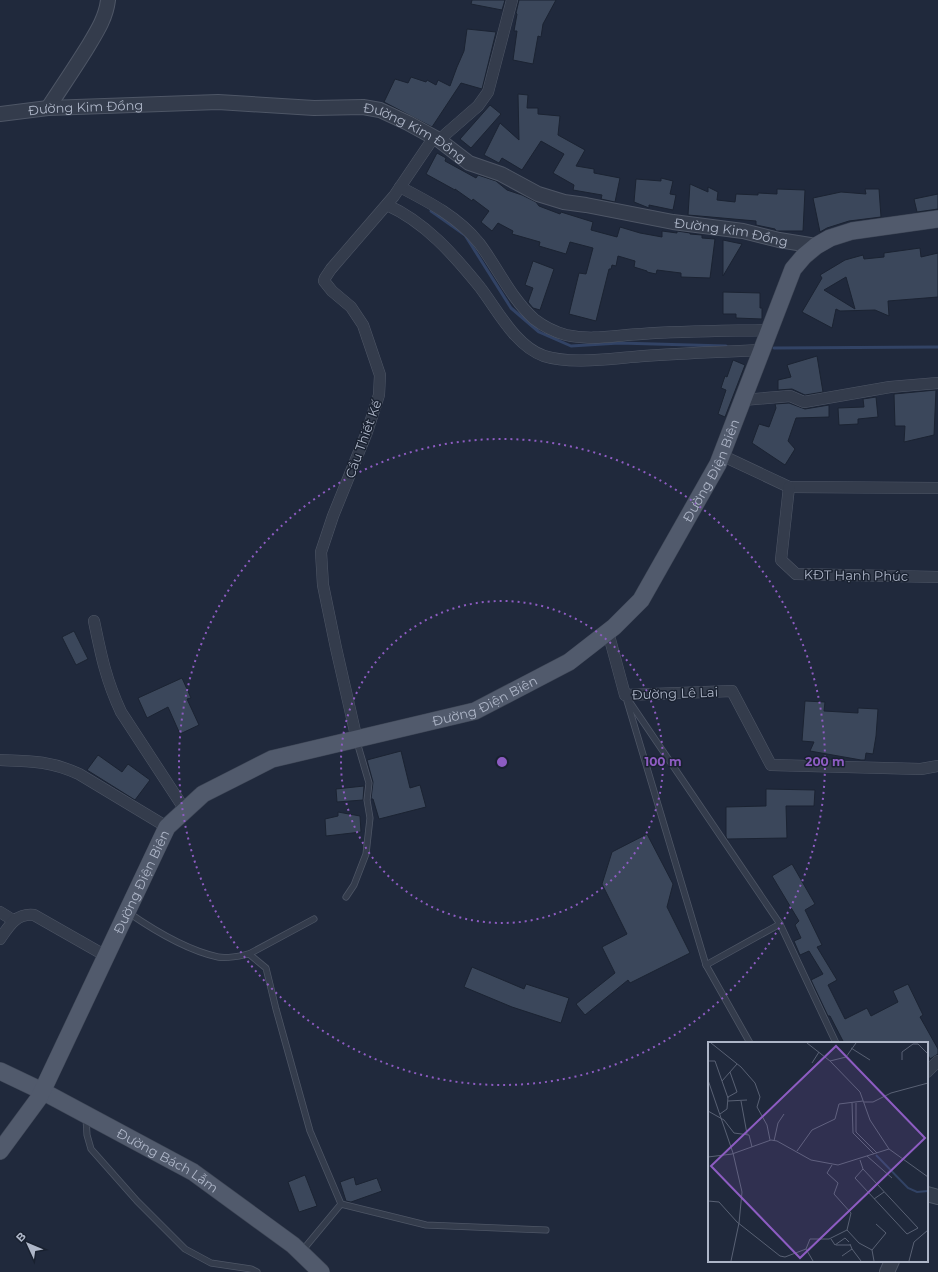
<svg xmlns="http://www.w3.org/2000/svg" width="938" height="1272" viewBox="0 0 938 1272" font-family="Montserrat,sans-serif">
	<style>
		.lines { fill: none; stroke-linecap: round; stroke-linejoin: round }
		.stream { stroke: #324365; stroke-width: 3 }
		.building { fill: #3b475b; stroke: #1b2332; fill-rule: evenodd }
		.service-casing { stroke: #4e5666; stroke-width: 7 }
		.minor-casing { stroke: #4e5666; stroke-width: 12 }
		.tertiary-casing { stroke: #4e5666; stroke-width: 16 }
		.primary-casing { stroke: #3d4555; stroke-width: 18 }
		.service { stroke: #343c4c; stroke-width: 5.5 }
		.minor { stroke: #343c4c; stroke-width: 11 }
		.tertiary { stroke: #343c4c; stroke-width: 14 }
		.primary { stroke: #515a6c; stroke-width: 17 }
		.ring { fill: none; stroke: #8d5cc2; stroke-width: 2; stroke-dasharray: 2 4 }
		.labels { text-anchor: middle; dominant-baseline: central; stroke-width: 3; stroke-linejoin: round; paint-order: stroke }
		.street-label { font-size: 13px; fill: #aeb6c8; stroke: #192130 }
		.inset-river { fill: none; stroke: #324365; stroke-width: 2 }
		.inset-road { fill: none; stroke: #596174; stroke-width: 1 }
		.view { fill: #8d5cc2; fill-opacity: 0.15; stroke: #8d5cc2; stroke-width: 2 }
		.inset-edge { fill: none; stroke: #aeb6c8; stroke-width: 2 }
		.centre { fill: #8d5cc2; stroke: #192130; stroke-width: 2 }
		.ring-label { font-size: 12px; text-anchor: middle; font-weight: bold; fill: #8d5cc2; stroke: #192130; stroke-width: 3; stroke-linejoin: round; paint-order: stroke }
	</style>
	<rect width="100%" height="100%" fill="#20293c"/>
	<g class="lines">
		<g class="stream">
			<polyline points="431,211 465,235 511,308 539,332 571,346 619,343 726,346"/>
			<polyline points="774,348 938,347"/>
		</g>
	</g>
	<g class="building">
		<polygon points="472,0 505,0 502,10 471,4"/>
		<polygon points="519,0 556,0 543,24 541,37 538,36 533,64 513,60 517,31 514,31 517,14 516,13"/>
		<polygon points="467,29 496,32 482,89 461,83 432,127 384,102 395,79 408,83 411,77 426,82 427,80 436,85 438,80 450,86 457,67 464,51"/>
		<polygon points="518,94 528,95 527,108 538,108 538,114 560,116 558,135 585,150 576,166 594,169 594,173 620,178 615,202 601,199 602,195 573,190 574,185 553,173 564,154 541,141 522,170 502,158 499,163 484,155 500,123 519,140"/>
		<polygon points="490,105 501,114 471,148 460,139"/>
		<polygon points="437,153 446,158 445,161 476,178 478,175 496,181 507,190 522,195 536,202 539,206 560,214 561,212 593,222 591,230 617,237 620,227 640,233 662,237 662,231 677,233 677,231 690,233 690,234 702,235 702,238 715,239 710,278 681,277 681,273 657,270 656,274 647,272 647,271 634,267 635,261 618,256 616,266 612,265 611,269 609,269 596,321 569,314 579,273 586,274 593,248 570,242 566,254 539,246 540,242 512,234 513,231 498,223 492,231 481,222 489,211 473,199 472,201 455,189 455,190 426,174"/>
		<polygon points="661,178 673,181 670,194 676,195 673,210 649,205 649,208 634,202 636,179 661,181"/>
		<polygon points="690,184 708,192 708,187 718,192 717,200 735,202 736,194 758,195 758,193 777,194 777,189 805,190 803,231 776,231 775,229 756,225 756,221 688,215"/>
		<polygon points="865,189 879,189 881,217 849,221 827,228 820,232 813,198 841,192 866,194"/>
		<polygon points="938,194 938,209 917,212 914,199"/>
		<polygon points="723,240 742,244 723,276"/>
		<path d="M 920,248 L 921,257 L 938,253 L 938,297 L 888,301 L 889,316 L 875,310 L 840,311 L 836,309 L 832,328 L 802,312 L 822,278 L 820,275 L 845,260 L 863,255 L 864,259 L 884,257 L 884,253 ZM 846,277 L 855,309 L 824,290 Z"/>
		<polygon points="533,261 554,269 540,310 533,308 528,302 533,288 525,285"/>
		<polygon points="723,292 760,293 760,308 762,308 762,319 736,318 736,314 723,314"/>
		<polygon points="817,356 823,392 805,395 792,389 778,390 778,380 791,377 787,365"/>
		<polygon points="733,360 745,365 725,417 718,414 726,390 721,388 725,376 727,377"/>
		<polygon points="936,390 934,435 904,442 905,426 895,426 894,394"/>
		<polygon points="876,397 878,417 858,419 858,424 839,425 838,408 864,407 863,399"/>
		<polygon points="789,403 805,409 829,405 829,417 796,418 788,441 795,449 785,465 752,443 759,424 769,427 776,408 775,404"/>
		<polygon points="74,631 88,659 76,665 62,637"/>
		<polygon points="182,678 191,698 187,699 199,725 180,734 168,707 147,718 138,698"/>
		<polygon points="805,701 825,702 824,711 858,713 858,708 878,709 876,736 873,754 866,753 865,760 861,760 810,751 814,742 802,741"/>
		<polygon points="401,751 410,788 420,785 426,807 379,819 373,799 371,799 373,782 367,760"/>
		<polygon points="98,755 122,772 128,764 150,780 135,800 87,770"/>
		<polygon points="364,786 363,800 337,802 336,789"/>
		<polygon points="766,789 815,790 814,806 786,806 787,838 727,839 726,836 726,807 766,806"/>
		<polygon points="338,812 360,816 361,832 326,836 325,819 338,816"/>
		<polygon points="647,834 673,884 667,907 690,953 630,983 628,980 585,1015 576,1004 615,973 602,947 627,934 602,884 612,852"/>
		<polygon points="792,864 815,904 805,910 822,945 817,947 837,980 828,985 845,1019 867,1008 871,1016 898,1002 893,991 908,984 923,1015 920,1017 938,1049 938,1054 930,1059 927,1053 927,1043 844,1043 830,1016 828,1016 811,980 823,974 809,951 800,955 794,941 801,938 795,925 799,921 772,876"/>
		<polygon points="472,967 524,989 526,984 569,998 561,1023 512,1007 464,987"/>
		<polygon points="305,1175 317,1206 299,1212 288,1182"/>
		<polygon points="354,1177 356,1185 377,1178 382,1191 351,1202 346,1201 340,1182"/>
	</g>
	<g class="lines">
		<g class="service-casing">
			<g id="service">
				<polyline points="625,695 780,924 836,1043"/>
				<polyline points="627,701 706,965 750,1043"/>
				<polyline points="346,897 354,885 366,854 370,818 367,800 369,783 357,742"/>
				<path d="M 129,913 C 155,931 186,950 218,957 C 228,959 239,956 249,954 L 266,968 L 276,1009 L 310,1131 L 341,1204"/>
				<polyline points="249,954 314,919"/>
				<polyline points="706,965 780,924"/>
				<polyline points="86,1118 87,1135 91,1149 137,1201 185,1249 211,1263 251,1269 257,1272"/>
				<polyline points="302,1251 341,1204 426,1225 546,1230"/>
			</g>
		</g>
		<g class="minor-casing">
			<g id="minor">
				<polyline points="439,140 478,106 488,92 512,0"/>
				<path d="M 400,187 C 429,202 458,217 479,243 C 498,268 510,297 534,319 C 543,326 555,332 566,335 C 592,341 617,335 642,334 C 684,331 727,331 770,330"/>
				<path d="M 387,205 C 425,222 453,254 479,286 C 497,309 515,346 544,356 C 572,365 614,358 644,356 C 683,353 723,352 762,350"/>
				<polyline points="743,400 790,396 804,402 890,387 938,383"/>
				<polyline points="721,455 789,487 938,488"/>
				<polyline points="789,487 781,560 796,574 938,577"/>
				<path d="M 94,621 C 101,655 106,680 121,712 L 185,810"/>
				<polyline points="608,632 625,695 732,691 771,765 921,769 938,766"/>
				<polyline points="357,740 336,648 323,585 321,552 333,516 367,432 379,395 380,375 363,325 351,307 332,291 324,281 325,278 331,269 394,196 434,137"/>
				<path d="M 0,760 C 30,761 51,761 79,774 L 167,827"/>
				<polyline points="0,912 13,920"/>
				<path d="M 0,939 C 9,926 16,913 34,915 L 106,956"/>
				<polyline points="927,1072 938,1061"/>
			</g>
		</g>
		<g class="tertiary-casing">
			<g id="tertiary">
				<path d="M 48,108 C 61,88 74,69 87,48 C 96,33 106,18 108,0"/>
				<path id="s1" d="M 0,114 L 48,108 L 218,102 L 314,108 L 363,107 L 380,110 L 408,123 L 439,140 L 469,163 L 501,174 L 538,194 L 564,202 L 586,205 L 673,222 L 743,231 L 779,240 L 816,246"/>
				<polyline points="927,1194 938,1197"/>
				<polyline points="887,1272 892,1261"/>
			</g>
		</g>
		<g class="primary-casing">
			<g id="primary">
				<path id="s2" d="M 0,1071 L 42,1091 L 193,1172 L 293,1245 L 321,1272"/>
				<path id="s3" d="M 0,1151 L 39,1098 L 167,827 L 203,794 L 272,759 L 475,711 L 569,662 L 614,627 L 641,600 L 718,464 L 793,269 L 804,256 L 816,246 L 830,238 L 852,231 L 938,219"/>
			</g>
		</g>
		<use href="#service" class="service"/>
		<use href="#minor" class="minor"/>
		<use href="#tertiary" class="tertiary"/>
		<use href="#primary" class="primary"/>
	</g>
	<g class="ring">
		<circle cx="502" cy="762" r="161"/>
		<circle cx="502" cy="762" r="323"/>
	</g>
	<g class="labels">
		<g class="street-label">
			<text stroke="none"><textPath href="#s1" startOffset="86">Đường Kim Đồng</textPath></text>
			<text stroke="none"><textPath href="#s1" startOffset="422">Đường Kim Đồng</textPath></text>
			<text stroke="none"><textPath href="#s1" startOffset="758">Đường Kim Đồng</textPath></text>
			<text transform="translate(363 439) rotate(-70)">Cầu Thiết Kế</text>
			<text stroke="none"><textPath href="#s3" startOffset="1049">Đường Điện Biên</textPath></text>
			<text transform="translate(856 575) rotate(1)">KĐT Hạnh Phúc</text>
			<text transform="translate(675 693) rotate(-2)">Đường Lê Lai</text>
			<text stroke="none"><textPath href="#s3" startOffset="713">Đường Điện Biên</textPath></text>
			<text stroke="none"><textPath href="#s3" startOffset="305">Đường Điện Biên</textPath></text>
			<text stroke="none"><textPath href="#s2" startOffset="190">Đường Bách Lẫm</textPath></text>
		</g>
	</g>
	<g transform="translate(708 1042)">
		<rect width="220" height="220" fill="#20293c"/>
		<path class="inset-river" d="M 168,113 L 200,146 L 209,150 L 220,149"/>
		<path class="inset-road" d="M 3,1 L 33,25 L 47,41 L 52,55 L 49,65 L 59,83 L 62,98M 99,1 L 122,19 L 152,50 L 162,78 L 181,107M 143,6 L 162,18M 194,18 L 194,10 L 205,2 L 210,2 L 220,12M 0,19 L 7,19 L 14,39M 122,19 L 138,15 L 148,1M 104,21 L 111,10M 0,38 L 25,111 L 34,150 L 31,181 L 23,219M 20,56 L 14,39 L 29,22M 20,59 L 39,58M 33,59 L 39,92M 156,60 L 165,60 L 183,51 L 220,41M 144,61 L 145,91 L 166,112M 148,61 L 148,90 L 169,111M 0,69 L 16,78 L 26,91 L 41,93 L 44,105M 12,72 L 19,67 L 20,55 L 29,50 L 22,30M 66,99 L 70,81 L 76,72M 89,109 L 104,88 L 127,77 L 131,62 L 155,59M 159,114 L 184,136M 0,115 L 24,112 L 63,98 L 69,99 L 103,118 L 130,123 L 181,107 L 220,135M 152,118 L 155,127 L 210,186 L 199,192 L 147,136 L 155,127M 166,157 L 176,150M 0,159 L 11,160 L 29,180 L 72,214 L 77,215 L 98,207M 139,188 L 151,201 L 164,208 L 166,219M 123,197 L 127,203 L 137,196 L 141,200M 128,203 L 142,203M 98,207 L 102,197 L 121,197 L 139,188 L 143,171 L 126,152 L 130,141 L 119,131 L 124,123M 98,207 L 105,219M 144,207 L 153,219M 164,208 L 178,191 L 168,182M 134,214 L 144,207 L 142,202M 201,219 L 206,200 L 220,188"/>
		<path class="view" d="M 128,4 L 217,96 L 92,216 L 3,124 Z"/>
		<rect width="220" height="220" class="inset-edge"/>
	</g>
	<circle cx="502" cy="762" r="6" class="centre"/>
	<g class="ring-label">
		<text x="663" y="766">100 m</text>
		<text x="825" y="766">200 m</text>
	</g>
	<g transform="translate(28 1244) rotate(314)" stroke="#192130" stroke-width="3" paint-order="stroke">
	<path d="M0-3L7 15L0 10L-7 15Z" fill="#aeb6c8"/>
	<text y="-6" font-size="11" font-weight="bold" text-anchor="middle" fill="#aeb6c8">B</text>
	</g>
</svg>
